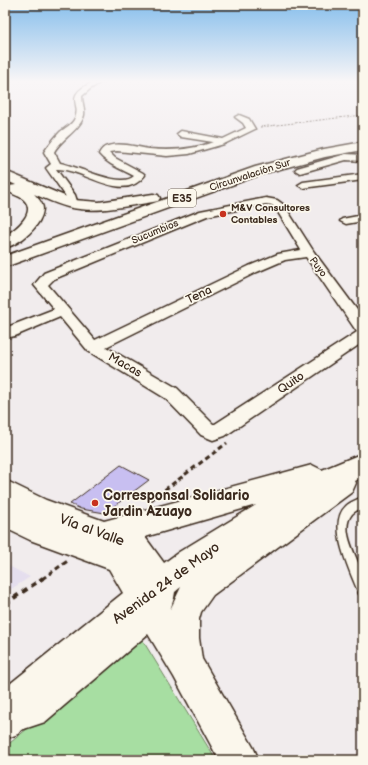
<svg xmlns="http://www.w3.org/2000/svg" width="368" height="765" viewBox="0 0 368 765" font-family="'Balsamiq Sans',sans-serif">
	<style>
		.built { fill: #e5deee }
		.green { fill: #a7dea2; stroke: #718460 }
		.building { fill: #c8bff1; stroke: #3b2a1e }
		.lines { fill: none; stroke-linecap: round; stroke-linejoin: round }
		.lane-casing { stroke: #3b2a1e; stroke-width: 3 }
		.street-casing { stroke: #3b2a1e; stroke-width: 3 }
		.secondary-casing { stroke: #3b2a1e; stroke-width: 3 }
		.highway-casing { stroke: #3b2a1e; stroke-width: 3 }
		.path-far2 { stroke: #3b2a1e; stroke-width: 1; stroke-dasharray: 2 1.5; stroke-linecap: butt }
		.path-far1 { stroke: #3b2a1e; stroke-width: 3; stroke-dasharray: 5 3.5; stroke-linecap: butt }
		.path { stroke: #3b2a1e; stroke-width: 4; stroke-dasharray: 6 4.5; stroke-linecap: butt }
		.lane { fill: #fbf7ec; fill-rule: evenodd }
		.street { fill: #fbf7ec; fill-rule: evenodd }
		.secondary { fill: #fbf7ec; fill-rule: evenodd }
		.highway { fill: #fbf7ec; fill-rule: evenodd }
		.poi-dot { fill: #c8321e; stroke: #fbf7ec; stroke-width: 1.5 }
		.labels { text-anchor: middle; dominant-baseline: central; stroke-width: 3.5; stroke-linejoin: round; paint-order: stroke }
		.far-street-label { font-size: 10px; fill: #3b2a1e; stroke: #fbf7ec }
		.far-poi-label { font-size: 10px; font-weight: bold; fill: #3b2a1e; stroke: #fbf7ec; text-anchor: start }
		.shield { fill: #fbf7ec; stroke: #75685c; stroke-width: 1 }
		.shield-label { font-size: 11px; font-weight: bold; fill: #3b2a1e }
		.street-label { font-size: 12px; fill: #3b2a1e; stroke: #fbf7ec }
		.near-poi-label { font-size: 14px; font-weight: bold; fill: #3b2a1e; stroke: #fbf7ec; text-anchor: start }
		.near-street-label { font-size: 14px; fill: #3b2a1e; stroke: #fbf7ec }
	</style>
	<rect width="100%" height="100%" fill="#f1eced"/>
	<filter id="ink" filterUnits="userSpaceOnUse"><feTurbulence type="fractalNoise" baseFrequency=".025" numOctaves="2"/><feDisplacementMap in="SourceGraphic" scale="8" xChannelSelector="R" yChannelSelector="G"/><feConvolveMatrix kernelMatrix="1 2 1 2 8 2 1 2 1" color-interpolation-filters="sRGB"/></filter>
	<g filter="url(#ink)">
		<polygon class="built" points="5,564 30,577 5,593"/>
		<polygon class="green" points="140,636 216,760 5,760 5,747"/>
		<polygon class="building" points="121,465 149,480 105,513 81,509 70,504"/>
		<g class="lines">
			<g class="lane-casing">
				<path id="lane" d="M 363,497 L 363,507 C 359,509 355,511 352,514 C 338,531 360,560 363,577 C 364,583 363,589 363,596 L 359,594 C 351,573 326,524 346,506 C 350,502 358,499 363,497 Z"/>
			</g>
			<g class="street-casing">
				<g id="street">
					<path d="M 93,82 L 101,82 L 90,89 L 82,96 C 82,103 85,109 84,115 C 81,129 61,139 54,152 L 60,163 C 78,166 121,189 134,176 C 122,169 108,165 99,154 C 101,150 103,147 108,146 C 120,142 137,147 149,149 C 171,151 192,150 213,142 L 181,137 L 177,134 L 181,131 L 223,139 L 246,128 L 243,123 L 235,117 L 239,115 L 249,119 L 255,129 L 224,144 L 189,154 L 167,156 L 117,151 L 109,152 L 115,158 L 143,173 L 145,175 C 123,205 84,168 56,169 L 75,195 L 78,204 L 77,206 L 69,206 L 65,195 L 46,168 L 51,164 L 44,152 C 49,145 54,138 60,132 C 65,128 71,125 74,120 C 84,104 61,97 93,82 Z"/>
					<polygon points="346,154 363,155 363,161 346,160 300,173 295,170 297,168"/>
					<polygon points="363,174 363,180 303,188 298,185 303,182"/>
					<path d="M 266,198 L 277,200 L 284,205 L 314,252 L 363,318 L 363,342 L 225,436 L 213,440 L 201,435 L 165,398 L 88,351 L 60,317 L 15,336 L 10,337 L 5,336 L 5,328 L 54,309 L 34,285 L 44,273 L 200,211 ZM 266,204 L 272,205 L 276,209 L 301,250 L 278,254 L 249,266 L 95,340 L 48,285 L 54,279 L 207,216 ZM 306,257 L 357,332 L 215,424 L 213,424 L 177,388 L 106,347 L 257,272 L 285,260 Z"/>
					<polygon points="363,215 363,221 346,224 340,221 342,219"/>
				</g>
			</g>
			<g class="secondary-casing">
				<path id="secondary" d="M 363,453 L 363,477 L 355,481 L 356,483 L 352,492 L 213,595 L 201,612 L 199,619 L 199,638 L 202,659 L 253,747 L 259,760 L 219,760 L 174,677 L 148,634 L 45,722 L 21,730 L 18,734 L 5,739 L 5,691 L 11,683 L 123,593 L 109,569 L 30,540 L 5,528 L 5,480 L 46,500 L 104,521 L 312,465 L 322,470 ZM 256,505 L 179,552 L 164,563 L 145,537 ZM 181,587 L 170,610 L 174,598 L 175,592 Z"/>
			</g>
			<g class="highway-casing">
				<g id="highway">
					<polygon points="363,142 363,150 325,157 265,173 5,267 5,256 255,167 324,149"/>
					<path d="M 5,171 L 74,200 L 99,202 L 153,194 L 158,195 L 160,198 L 158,201 L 153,202 C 126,206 99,213 72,208 C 58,205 46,199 34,194 C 38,198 43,203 43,209 C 42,226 20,244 5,248 L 5,236 C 16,229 38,212 23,199 C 18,195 11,195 7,189 L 9,186 L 16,185 L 5,180 Z"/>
				</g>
			</g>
			<polyline class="path-far2" points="260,127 363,115"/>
			<g class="path-far1">
				<polyline points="151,500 227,443"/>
				<polyline points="42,579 69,560"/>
			</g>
			<polyline class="path" points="5,604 43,578"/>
			<use href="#lane" class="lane"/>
			<use href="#street" class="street"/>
			<use href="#secondary" class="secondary"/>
			<use href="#highway" class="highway"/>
		</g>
	</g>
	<linearGradient id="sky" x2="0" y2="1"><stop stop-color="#86beec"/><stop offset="0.43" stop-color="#f9f6f7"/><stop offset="1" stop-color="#f9f6f7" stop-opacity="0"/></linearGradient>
	<rect width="368" height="189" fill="url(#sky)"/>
	<g class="poi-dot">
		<circle cx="223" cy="214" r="4"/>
		<circle cx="95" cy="503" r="4"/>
	</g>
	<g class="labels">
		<g class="far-street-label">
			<text transform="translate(250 175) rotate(-18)">Circunvalación Sur</text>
			<text transform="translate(155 232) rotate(-22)">Sucumbios</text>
			<text transform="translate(318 267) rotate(54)">Puyo</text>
		</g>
		<g class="far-poi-label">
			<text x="231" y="208">M&amp;V Consultores<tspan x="231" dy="12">Contables</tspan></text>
		</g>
		<rect class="shield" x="168" y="189" width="28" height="18" rx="3"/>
		<g class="shield-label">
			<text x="182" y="198">E35</text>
		</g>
		<g class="street-label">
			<text transform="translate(199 295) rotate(-26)">Tena</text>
			<text transform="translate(125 365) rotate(30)">Macas</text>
			<text transform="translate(291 383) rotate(-34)">Quito</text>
		</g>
		<g class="near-poi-label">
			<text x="103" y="495">Corresponsal Solidario<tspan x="103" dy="16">Jardin Azuayo</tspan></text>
		</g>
		<g class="near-street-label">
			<text transform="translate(92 530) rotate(20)">Vía al Valle</text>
			<text transform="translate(166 583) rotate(-36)">Avenida 24 de Mayo</text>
		</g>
	</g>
	<rect width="368" height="765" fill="none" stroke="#fbf7ec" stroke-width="20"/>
	<rect x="10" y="10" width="348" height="745" fill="none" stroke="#3b2a1e" stroke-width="1.5" filter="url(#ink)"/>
</svg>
